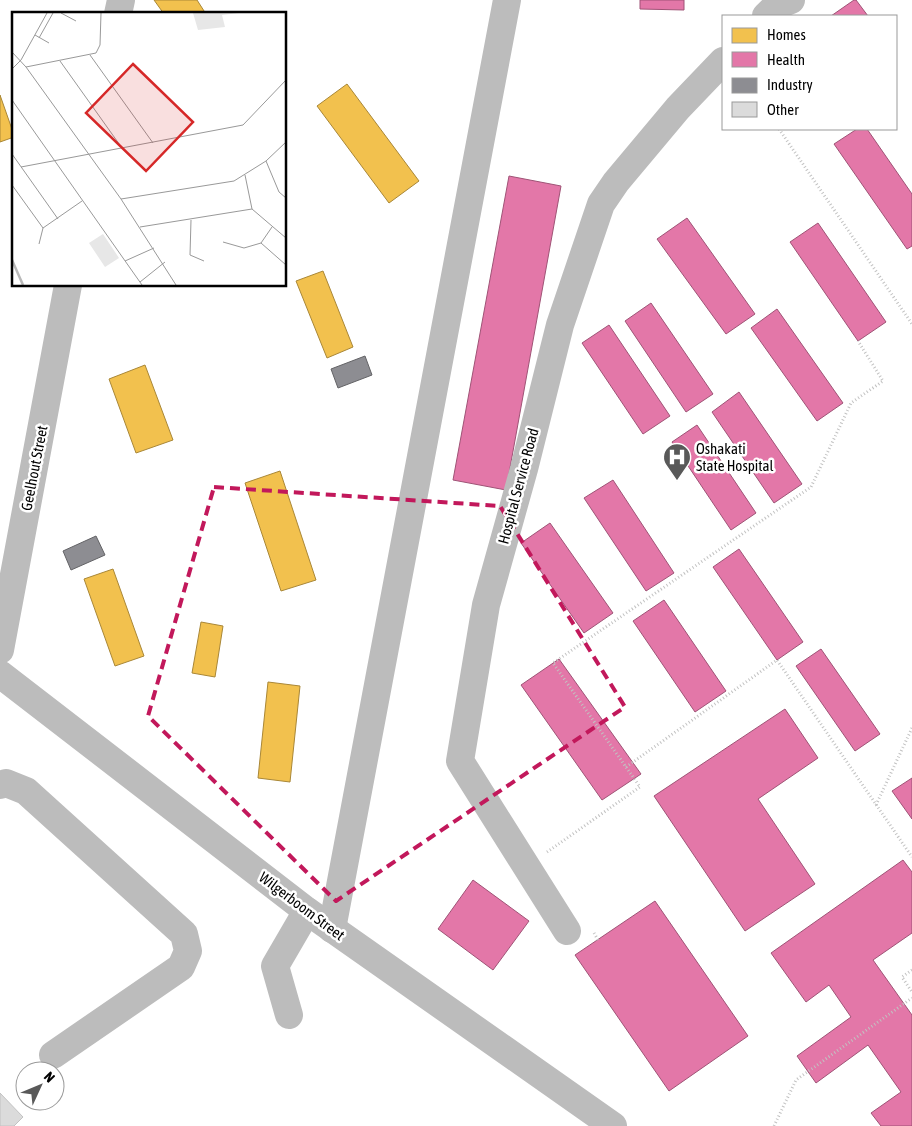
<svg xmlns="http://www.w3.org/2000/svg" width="912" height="1126" viewBox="0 0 912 1126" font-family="'Asap Condensed',sans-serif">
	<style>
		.homes { fill: #f2c14e; stroke: #a98737 }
		.health { fill: #e377a8; stroke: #9f5376 }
		.industry { fill: #8d8d92; stroke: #636366 }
		.building { fill: #dbdbdb; stroke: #c2c2c2 }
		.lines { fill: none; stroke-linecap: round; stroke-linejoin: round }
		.path { stroke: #c2c2c2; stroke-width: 3; stroke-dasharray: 1 2.5; stroke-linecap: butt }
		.minor { stroke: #bcbcbc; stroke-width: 28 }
		.marked { fill: none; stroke: #c2185b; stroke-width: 4; stroke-dasharray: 10 6; stroke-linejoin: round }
		.labels { text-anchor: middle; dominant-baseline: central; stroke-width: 5; stroke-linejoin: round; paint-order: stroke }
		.poi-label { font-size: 15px; fill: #000; stroke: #fff; text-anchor: start }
		.street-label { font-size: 15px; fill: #000; stroke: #fff }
		.inset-river { fill: none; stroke: #b9b9b9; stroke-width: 2.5 }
		.inset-road { fill: none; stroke: #999; stroke-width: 1 }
		.view { fill: #d62828; fill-opacity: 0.15; stroke: #d62828; stroke-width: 2.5 }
		.inset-edge { fill: none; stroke: #000; stroke-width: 2.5 }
	</style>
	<rect width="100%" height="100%" fill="#fff"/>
	<g class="homes">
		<polygon points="154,0 197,0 206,14 164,14"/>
		<polygon points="347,84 419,181 389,203 317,106"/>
		<polygon points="0,95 14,135 14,137 0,142"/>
		<polygon points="323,271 353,347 327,358 296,281"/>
		<polygon points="145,365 173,440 136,453 109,379"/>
		<polygon points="280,471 316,580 281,591 245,483"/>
		<polygon points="113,569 144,656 115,666 84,579"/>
		<polygon points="201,622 223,626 215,677 192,673"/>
		<polygon points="268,682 300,686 290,782 258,778"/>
	</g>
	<g class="health">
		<polygon points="640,0 684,0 684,10 640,9"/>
		<polygon points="854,0 856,0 868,16 831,16"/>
		<polygon points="857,129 867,129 912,194 912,246 907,249 834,144"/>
		<polygon points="509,176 561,186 506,490 453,480"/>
		<polygon points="687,218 755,314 726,334 657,239"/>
		<polygon points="818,223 886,322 858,341 790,242"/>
		<polygon points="651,303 713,394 686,412 625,321"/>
		<polygon points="777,309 843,403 817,421 751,328"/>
		<polygon points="609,325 670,416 643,434 582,343"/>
		<polygon points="739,392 802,484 774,503 712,412"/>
		<polygon points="697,425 756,513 731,530 672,442"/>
		<polygon points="613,480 674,573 646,591 584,498"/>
		<polygon points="550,523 613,613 584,633 521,543"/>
		<polygon points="739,549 803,642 777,660 713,567"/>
		<polygon points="664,600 726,691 695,712 633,621"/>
		<polygon points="821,649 880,734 855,751 796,666"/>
		<polygon points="559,659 641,774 602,800 521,685"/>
		<polygon points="785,709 818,758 758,799 815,884 745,931 654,796"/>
		<polygon points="912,778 912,819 892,791"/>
		<polygon points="903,860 912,872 912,933 873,960 912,1015 912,1126 881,1126 871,1113 901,1092 868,1045 816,1083 797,1056 851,1017 829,985 806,1002 771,953"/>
		<polygon points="473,880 529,921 493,970 438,929"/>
		<polygon points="655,901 748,1036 669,1091 575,955"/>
	</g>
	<g class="industry">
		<polygon points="365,356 372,375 338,388 331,369"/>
		<polygon points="96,536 105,555 71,570 63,551"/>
	</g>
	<polygon class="building" points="0,1093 23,1117 14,1126 0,1126"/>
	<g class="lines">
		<g class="path">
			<polyline points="779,129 912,324"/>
			<polyline points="626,767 777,660 912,857"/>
			<polyline points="876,805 912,728"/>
			<polyline points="547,852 640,787 553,663 811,487 851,403 883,381 858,341"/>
			<polyline points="594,933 598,940"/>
			<polyline points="912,970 902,977 912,992"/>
			<polyline points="774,1126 796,1080 912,998"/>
		</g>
		<g class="minor">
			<polyline points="118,14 121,0"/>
			<polyline points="766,16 776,6 791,0"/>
			<polyline points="0,650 68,285"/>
			<polyline points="0,674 307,911 613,1126"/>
			<polyline points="0,785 6,783 26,791 184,934 188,951 181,967 53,1055"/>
			<polyline points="332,929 507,0"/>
			<polyline points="567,931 460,761 486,605 524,469 560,325 601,204 616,182 678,108 723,61"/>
			<polyline points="289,1015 275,966 307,911"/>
		</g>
	</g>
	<path class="marked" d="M 214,487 L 500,506 L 625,707 L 336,901 L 148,716 Z"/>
	<defs>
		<g id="hospital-pin" transform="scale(1.4375)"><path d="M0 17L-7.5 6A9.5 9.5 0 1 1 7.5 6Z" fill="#595959" stroke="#fff"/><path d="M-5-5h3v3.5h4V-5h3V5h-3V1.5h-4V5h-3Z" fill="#fff"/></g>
	</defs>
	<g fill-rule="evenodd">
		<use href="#hospital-pin" x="677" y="457"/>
	</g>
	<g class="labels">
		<g class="poi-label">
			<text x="696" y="448">Oshakati<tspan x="696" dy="17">State Hospital</tspan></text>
		</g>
		<g class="street-label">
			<text transform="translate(34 468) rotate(-79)">Geelhout Street</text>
			<text transform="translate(518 486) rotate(-75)">Hospital Service Road</text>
			<text transform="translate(302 906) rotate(37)">Wilgerboom Street</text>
		</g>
	</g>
	<g transform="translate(12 12)">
		<rect width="274" height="274" fill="#fff"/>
		<path d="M 181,1 L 227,1 L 210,3 L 213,15 L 186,18 ZM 91,222 L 107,246 L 93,255 L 77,231 Z" fill="#e7e7e7"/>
		<path class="inset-river" d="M 0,248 L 11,273"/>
		<path class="inset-road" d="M 49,1 L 64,9M 23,23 L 37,31M 27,26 L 41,1M 0,40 L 14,55 L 109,187 L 164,273M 78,43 L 141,131M 48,49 L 110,136M 14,55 L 84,41 L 88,33 L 89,1M 0,57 L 9,48 L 35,1M 0,88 L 130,273M 0,142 L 46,207M 254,149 L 267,180 L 274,186M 9,155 L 231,113 L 274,68M 233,163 L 240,197 L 274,226M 0,173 L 31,216 L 70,189M 109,187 L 222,169 L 254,149 L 274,130M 179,208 L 178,243 L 192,249M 128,215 L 240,197M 260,215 L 249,231 L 274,253M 211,230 L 232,236 L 249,231M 27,232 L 31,216M 113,249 L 142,236M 128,270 L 153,250"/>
		<path class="view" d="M 121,52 L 181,110 L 134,159 L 74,101 Z"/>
		<rect width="274" height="274" class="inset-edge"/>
	</g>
	<rect x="722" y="15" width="175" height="115" fill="#ffffff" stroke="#999999"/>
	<rect x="732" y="28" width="25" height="15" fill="#f2c14e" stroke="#999999"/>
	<text x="767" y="40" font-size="15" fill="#000000">Homes</text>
	<rect x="732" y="52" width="25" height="15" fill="#e377a8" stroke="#999999"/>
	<text x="767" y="65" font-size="15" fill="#000000">Health</text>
	<rect x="732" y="78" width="25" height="15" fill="#8d8d92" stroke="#999999"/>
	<text x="767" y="90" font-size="15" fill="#000000">Industry</text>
	<rect x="732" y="102" width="25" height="15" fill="#dbdbdb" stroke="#999999"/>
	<text x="767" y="115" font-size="15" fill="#000000">Other</text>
	<g transform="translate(40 1086) rotate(46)"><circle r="24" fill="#ffffff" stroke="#999999"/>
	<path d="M0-4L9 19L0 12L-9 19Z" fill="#595959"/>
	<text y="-8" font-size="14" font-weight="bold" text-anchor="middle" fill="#000000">N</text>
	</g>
</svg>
